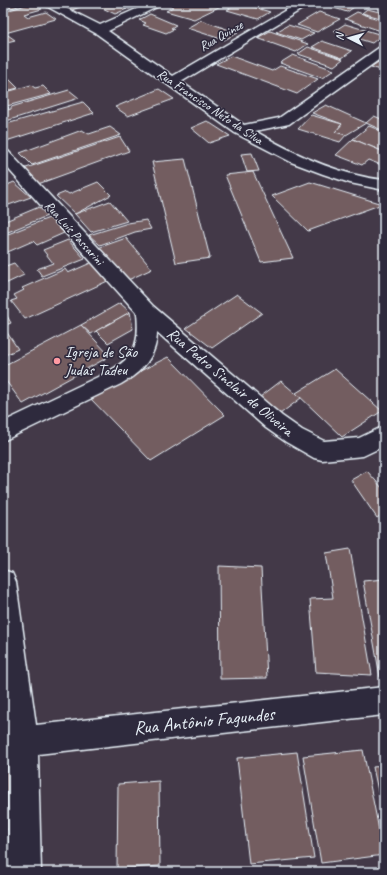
<svg xmlns="http://www.w3.org/2000/svg" width="387" height="875" viewBox="0 0 387 875" font-family="Caveat,sans-serif">
	<style>
		.building { fill: #735d61; stroke: #e8f1f8 }
		.lines { fill: none; stroke-linecap: round; stroke-linejoin: round }
		.street-casing { stroke: #e8f1f8; stroke-width: 3 }
		.street { fill: #2f2a3d; fill-rule: evenodd }
		.poi-dot { fill: #ff9aa2; stroke: #2f2a3d; stroke-width: 1.5 }
		.labels { text-anchor: middle; dominant-baseline: central; stroke-width: 3.5; stroke-linejoin: round; paint-order: stroke }
		.far-street-label { font-size: 13px; fill: #e8f1f8; stroke: #2f2a3d }
		.poi-label { font-size: 16px; fill: #e8f1f8; stroke: #2f2a3d; text-anchor: start }
		.street-label { font-size: 16px; fill: #e8f1f8; stroke: #2f2a3d }
		.near-street-label { font-size: 19px; fill: #e8f1f8; stroke: #2f2a3d }
	</style>
	<rect width="100%" height="100%" fill="#433948"/>
	<filter id="ink" filterUnits="userSpaceOnUse"><feTurbulence type="fractalNoise" baseFrequency=".025" numOctaves="2"/><feDisplacementMap in="SourceGraphic" scale="8" xChannelSelector="R" yChannelSelector="G"/><feConvolveMatrix kernelMatrix="1 2 1 2 8 2 1 2 1" color-interpolation-filters="sRGB"/></filter>
	<g filter="url(#ink)">
		<g class="building">
			<polygon points="4,3 24,3 25,4 11,8"/>
			<polygon points="33,3 42,9 24,14 28,17 46,12 56,19 5,33 15,40 3,43 3,12"/>
			<polygon points="60,3 74,3 80,7 72,10"/>
			<polygon points="102,3 113,3 127,9 115,14 96,5"/>
			<polygon points="115,3 142,3 129,9"/>
			<polygon points="170,3 222,3 225,4 194,19 166,11 173,7 166,5"/>
			<polygon points="238,3 240,3 270,12 258,19 227,10"/>
			<polygon points="246,3 272,3 262,8"/>
			<polygon points="318,3 351,3 357,5 347,12"/>
			<polygon points="354,3 372,3 366,7"/>
			<polygon points="367,9 384,13 384,19 362,13"/>
			<polygon points="319,12 340,19 317,32 297,25"/>
			<polygon points="357,12 384,21 384,32 345,19"/>
			<polygon points="150,14 176,25 171,28 174,29 166,33 143,25 146,23 139,20"/>
			<polygon points="201,20 238,33 224,40 187,28"/>
			<polygon points="345,24 382,35 372,43 334,31"/>
			<polygon points="288,25 314,33 301,40 276,32"/>
			<polygon points="270,31 308,44 296,52 257,38"/>
			<polygon points="322,41 352,51 342,58 312,47"/>
			<polygon points="308,47 343,59 334,66 298,54"/>
			<polygon points="293,55 334,70 322,78 280,63"/>
			<polygon points="231,56 272,71 280,66 318,79 297,94 216,64"/>
			<polygon points="384,58 384,71 371,67"/>
			<polygon points="5,75 18,88 3,92 3,76"/>
			<polygon points="31,85 35,88 43,86 51,94 7,106 9,108 3,110 3,93"/>
			<polygon points="159,89 174,99 128,116 115,107"/>
			<polygon points="69,90 79,98 3,122 3,111 11,109 11,107"/>
			<polygon points="83,102 94,113 3,142 3,125"/>
			<polygon points="326,105 366,123 346,135 335,132 342,124 312,113"/>
			<polygon points="311,115 342,124 335,132 346,135 340,142 298,129"/>
			<polygon points="374,116 384,120 384,131 366,123"/>
			<polygon points="207,121 230,136 209,143 191,128"/>
			<polygon points="369,126 384,132 384,152 353,139"/>
			<polygon points="110,127 121,135 32,165 20,153 82,130 89,134"/>
			<polygon points="120,137 129,151 38,184 23,169"/>
			<polygon points="353,139 384,152 384,166 368,160 362,165 336,155"/>
			<polygon points="252,153 259,171 247,172 241,154"/>
			<polygon points="185,159 210,258 176,263 152,162"/>
			<polygon points="253,172 293,258 261,262 225,175"/>
			<polygon points="14,182 31,197 3,207 3,187"/>
			<polygon points="98,182 111,195 75,214 56,196 66,192 69,194"/>
			<polygon points="310,182 382,204 308,231 272,196"/>
			<polygon points="110,201 127,221 91,232 75,214"/>
			<polygon points="39,207 47,216 3,234 3,222"/>
			<polygon points="49,218 64,233 37,245 33,241 3,254 3,236"/>
			<polygon points="146,220 151,229 135,232 100,245 89,235 128,223"/>
			<polygon points="126,238 152,269 128,280 95,249"/>
			<polygon points="68,240 85,259 42,276 37,269 53,263 43,250"/>
			<polygon points="95,261 112,279 25,319 11,301 17,299 14,295 24,290 22,288 65,269 68,273"/>
			<polygon points="14,263 24,275 3,285 3,267"/>
			<polygon points="237,294 262,313 212,348 186,328"/>
			<polygon points="120,303 130,312 91,334 81,325"/>
			<polygon points="3,309 11,323 3,326"/>
			<polygon points="130,312 133,329 108,343 96,331"/>
			<polygon points="81,325 110,356 23,404 3,377 3,366"/>
			<polygon points="6,331 18,349 3,356 3,332"/>
			<polygon points="168,357 225,415 151,461 89,397"/>
			<polygon points="335,369 382,411 342,437 296,393"/>
			<polygon points="281,381 301,398 280,414 260,397"/>
			<polygon points="367,471 384,490 384,513 377,518 351,480"/>
			<polygon points="350,549 372,675 316,672 310,599 333,598 326,553"/>
			<polygon points="219,566 261,568 267,678 220,679"/>
			<polygon points="384,579 384,677 380,677 363,581"/>
			<polygon points="363,750 384,855 321,863 303,756"/>
			<polygon points="297,752 314,858 249,864 237,758"/>
			<polygon points="10,762 14,828 3,830 3,764"/>
			<polygon points="384,766 384,820 373,767"/>
			<polygon points="159,781 160,866 117,869 118,784"/>
		</g>
		<g class="lines">
			<g class="street-casing">
				<g id="street">
					<path d="M 41,3 L 56,3 L 100,25 L 150,3 L 165,3 L 108,31 L 173,76 L 298,3 L 312,3 L 181,82 L 244,125 L 279,118 L 380,47 L 384,46 L 384,56 L 289,124 L 255,131 C 294,154 338,175 384,180 L 384,190 L 350,183 L 323,174 L 291,162 L 235,133 L 97,34 Z"/>
					<path d="M 3,150 L 8,151 L 153,306 L 282,416 L 302,430 L 324,441 L 359,438 L 384,426 L 384,446 L 363,456 L 322,460 L 314,458 L 286,442 L 266,428 L 157,332 C 157,356 141,373 121,384 L 3,441 L 3,422 L 106,373 C 135,358 140,344 137,313 L 3,163 Z"/>
					<polygon points="3,570 12,573 16,582 36,725 384,687 384,715 38,754 41,872 9,872 8,741 3,695"/>
				</g>
			</g>
			<use href="#street" class="street"/>
		</g>
	</g>
	<circle class="poi-dot" cx="57" cy="361" r="4"/>
	<g class="labels">
		<g class="far-street-label">
			<text transform="translate(221 36) rotate(-30)">Rua Quinze</text>
			<text transform="translate(210 107) rotate(34)">Rua Francisco Neto da Silva</text>
			<text transform="translate(74 233) rotate(48)">Rua Luís Passarini</text>
		</g>
		<g class="poi-label">
			<text x="65" y="352">Igreja de São<tspan x="65" dy="18">Judas Tadeu</tspan></text>
		</g>
		<g class="street-label">
			<text transform="translate(230 382) rotate(40)">Rua Pedro Sinclair de Oliveira</text>
		</g>
		<g class="near-street-label">
			<text transform="translate(204 721) rotate(-6)">Rua Antônio Fagundes</text>
		</g>
	</g>
	<rect width="387" height="875" fill="none" stroke="#2f2a3d" stroke-width="16"/>
	<rect x="8" y="8" width="371" height="859" fill="none" stroke="#e8f1f8" stroke-width="1.5" filter="url(#ink)"/>
	<g transform="translate(349 38) rotate(276)" stroke="#2f2a3d" stroke-width="3" paint-order="stroke">
	<path d="M0-3L7 15L0 10L-7 15Z" fill="#e8f1f8"/>
	<text y="-6" font-size="11" font-weight="bold" text-anchor="middle" fill="#e8f1f8">N</text>
	</g>
</svg>
